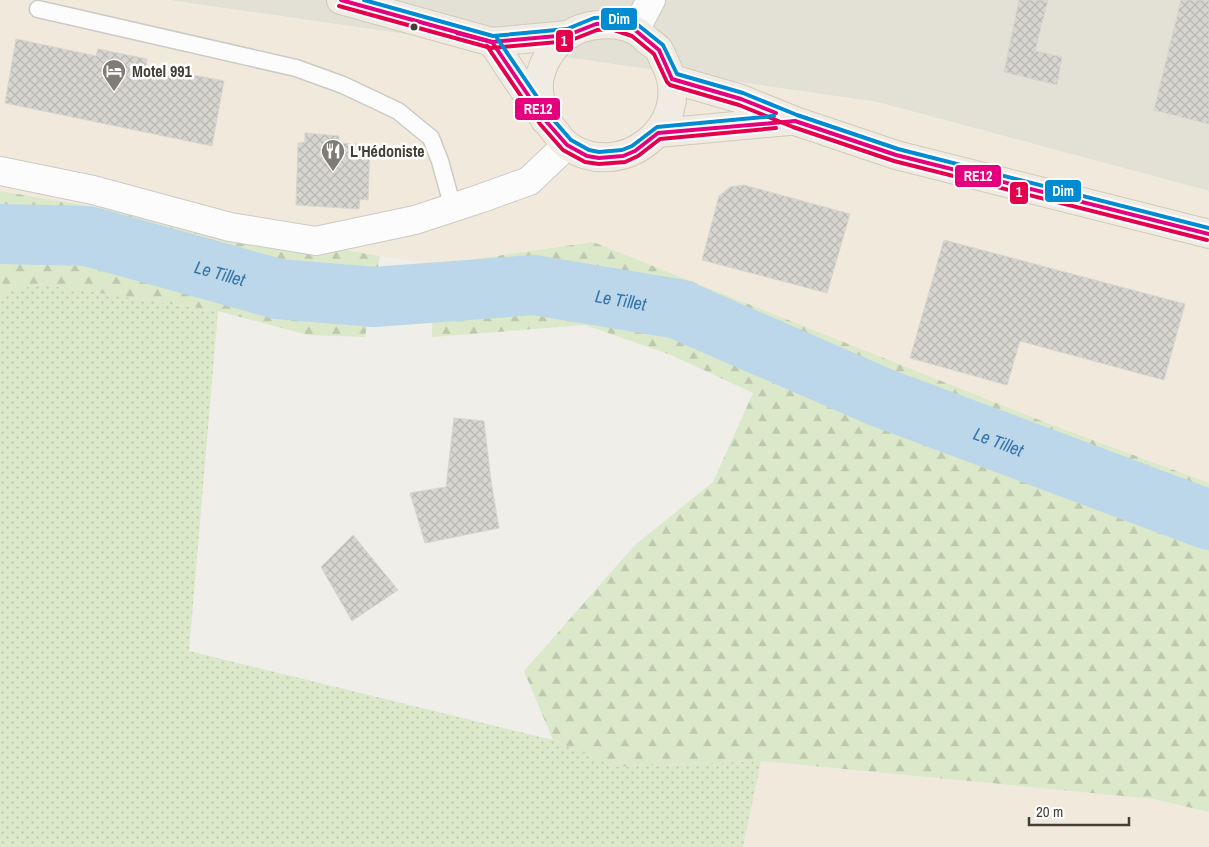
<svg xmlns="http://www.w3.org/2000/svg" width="1209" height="847" viewBox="0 0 1209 847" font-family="'Archivo Narrow',sans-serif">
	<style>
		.residential { fill: #e3e0d6 }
		.commercial { fill: #f1eadc }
		.grass { fill: url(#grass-dots) }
		.forest { fill: url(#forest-firs) }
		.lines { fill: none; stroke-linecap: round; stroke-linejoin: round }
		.river { stroke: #bcd7ea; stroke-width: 60 }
		.building { fill: url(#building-cross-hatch); stroke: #d7d5cf }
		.service-casing { stroke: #cbcac5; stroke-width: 19 }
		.minor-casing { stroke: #cbcac5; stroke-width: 30 }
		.primary-casing { stroke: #d0cab8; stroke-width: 30 }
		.service { stroke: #fdfcfc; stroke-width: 16 }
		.minor { stroke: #fdfcfc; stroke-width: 28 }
		.primary { stroke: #f0ece4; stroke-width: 28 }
		.bus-1-casing { stroke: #fff; stroke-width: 8 }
		.bus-2-casing { stroke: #fff; stroke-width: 8 }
		.bus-3-casing { stroke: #fff; stroke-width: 8 }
		.bus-1 { stroke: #e5007d; stroke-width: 4 }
		.bus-2 { stroke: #e5004c; stroke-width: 4 }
		.bus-3 { stroke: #008bd2; stroke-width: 4 }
		.bus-dot { fill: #443f36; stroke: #fff; stroke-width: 2 }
		.labels { text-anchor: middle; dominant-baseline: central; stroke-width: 5; stroke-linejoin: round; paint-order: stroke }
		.poi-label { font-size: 16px; font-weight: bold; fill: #443f36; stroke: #fff; text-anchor: start }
		.water-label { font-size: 18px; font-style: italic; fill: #3775a8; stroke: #fff }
		.line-badge { stroke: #fff; stroke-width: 2 }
		.badge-label { font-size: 14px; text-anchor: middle; font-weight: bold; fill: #fff }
	</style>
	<defs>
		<pattern id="grass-dots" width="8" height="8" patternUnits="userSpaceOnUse" patternTransform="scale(1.25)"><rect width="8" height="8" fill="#dbe8ca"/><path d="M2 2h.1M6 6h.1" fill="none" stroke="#bdc8ae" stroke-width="1.8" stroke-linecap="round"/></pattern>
		<pattern id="forest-firs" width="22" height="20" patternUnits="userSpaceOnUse" patternTransform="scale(1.25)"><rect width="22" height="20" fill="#dbe8ca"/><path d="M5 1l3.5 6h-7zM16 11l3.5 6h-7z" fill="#bdc8ae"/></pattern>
		<pattern id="building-cross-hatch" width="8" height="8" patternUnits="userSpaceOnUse" patternTransform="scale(1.25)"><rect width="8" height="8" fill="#d7d5d0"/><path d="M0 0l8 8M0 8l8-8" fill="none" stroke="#bab8b3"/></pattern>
	</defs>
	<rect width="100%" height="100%" fill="#efeee9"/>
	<polygon class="residential" points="168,0 1209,0 1209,191 877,102"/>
	<g class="commercial">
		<polygon points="0,0 168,0 877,102 1209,191 1209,483 1052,425 593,242 434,265 0,191"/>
		<polygon points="761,761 1154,799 1209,812 1209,847 743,847"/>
	</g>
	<polygon class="grass" points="40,284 218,311 189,651 553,740 615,767 761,761 743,847 0,847 0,294"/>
	<g class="forest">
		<polygon points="0,191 380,256 365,337 308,335 218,311 40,284 0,294"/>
		<polygon points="593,242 1052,425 1209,483 1209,812 1154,799 761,761 615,767 553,740 524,671 635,545 713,482 753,393 671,355 585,325 432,337 434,265"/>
	</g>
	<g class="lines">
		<path class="river" id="s1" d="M 0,234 L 88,236 L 278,289 L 374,297 L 534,285 L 678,309 L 880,397 L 1209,520"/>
	</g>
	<g class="building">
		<polygon points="1019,0 1048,0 1035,51 1062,57 1057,85 1004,72"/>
		<polygon points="1181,0 1209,0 1209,124 1154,110"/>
		<polygon points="16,39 96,56 98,49 147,59 146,66 224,81 212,146 5,103"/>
		<polygon points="305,133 339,136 339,143 370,145 368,200 360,199 359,209 296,205 298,143 305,142"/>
		<polygon points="744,185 850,214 827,293 702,260 719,196 730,187"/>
		<polygon points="944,240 1185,304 1164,380 1020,341 1007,385 910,358"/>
		<polygon points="454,418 484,421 491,481 499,528 425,543 410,493 446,487"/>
		<polygon points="353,535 398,590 352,621 321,567"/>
	</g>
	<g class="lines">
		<g class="service-casing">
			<polyline id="service" points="38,9 296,68 343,85 398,111 431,138 440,161 453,208"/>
		</g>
		<g class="minor-casing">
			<g id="minor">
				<polyline points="635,30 651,0"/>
				<polyline points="0,171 93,190 230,227 316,241 415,220 482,198 529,181 567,145"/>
			</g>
		</g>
		<g class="primary-casing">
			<g id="primary">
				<polyline points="341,0 492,42 568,35"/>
				<path d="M 492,42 C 512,71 530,102 553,129 C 557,134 562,142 568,146 C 621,182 693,126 667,67 C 664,62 662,55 659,50 C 656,46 651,43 647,40 C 644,37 640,33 636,31 C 617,20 584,23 567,36 C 554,45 544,60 540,76 C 536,90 542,106 545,120"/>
				<polyline points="672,79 741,99 795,121 896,155 1209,234"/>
				<polyline points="658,133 789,121"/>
			</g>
		</g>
		<use href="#service" class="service"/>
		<use href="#minor" class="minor"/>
		<use href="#primary" class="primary"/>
		<g class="bus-1-casing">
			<g id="bus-1">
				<polyline points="341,0 492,42 545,120 567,145 587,156 599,158 623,156 635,151 658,133 795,121 896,155 1209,234"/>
				<polyline points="457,33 492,42 568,35 596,24 612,23 635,30 659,50 672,79"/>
				<polyline points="672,79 741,99 776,113"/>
			</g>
		</g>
		<g class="bus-2-casing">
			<g id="bus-2">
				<polyline points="339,6 491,48 569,41 597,30 611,29 632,36 654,54 667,82 670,85 739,105 793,127 894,161 1207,240"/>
				<polyline points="487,46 540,124 563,150 585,162 599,164 625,162 638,156 660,139 776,128"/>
			</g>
		</g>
		<g class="bus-3-casing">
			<g id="bus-3">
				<polyline points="364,0 493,36 567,29 594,18 613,17 638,25 663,45 677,74 743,93 797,115 898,149 1209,228"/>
				<polyline points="497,38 550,116 571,140 589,150 599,152 622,150 632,146 657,127 774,116"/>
			</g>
		</g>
		<use href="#bus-1" class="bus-1"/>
		<use href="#bus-2" class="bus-2"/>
		<use href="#bus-3" class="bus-3"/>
	</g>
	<defs>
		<g id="hotel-pin" transform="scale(1.25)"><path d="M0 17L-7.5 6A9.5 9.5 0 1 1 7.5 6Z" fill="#807c75" stroke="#fff"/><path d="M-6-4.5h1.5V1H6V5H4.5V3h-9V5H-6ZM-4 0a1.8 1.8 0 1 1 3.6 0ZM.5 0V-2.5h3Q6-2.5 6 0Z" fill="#fff"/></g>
		<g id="restaurant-pin" transform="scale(1.25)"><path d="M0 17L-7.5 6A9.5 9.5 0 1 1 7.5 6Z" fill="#807c75" stroke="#fff"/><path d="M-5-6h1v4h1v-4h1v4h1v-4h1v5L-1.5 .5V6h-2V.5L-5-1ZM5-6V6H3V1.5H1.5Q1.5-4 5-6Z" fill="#fff"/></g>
	</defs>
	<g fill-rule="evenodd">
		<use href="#hotel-pin" x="114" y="71"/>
		<use href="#restaurant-pin" x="333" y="151"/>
	</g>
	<circle class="bus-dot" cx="414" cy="27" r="4.5"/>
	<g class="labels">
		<g class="poi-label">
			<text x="132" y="71">Motel 991</text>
			<text x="350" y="151">L'Hédoniste</text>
		</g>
		<g class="water-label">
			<text stroke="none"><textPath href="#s1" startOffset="225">Le Tillet</textPath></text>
			<text stroke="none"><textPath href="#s1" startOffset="630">Le Tillet</textPath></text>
			<text stroke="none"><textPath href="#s1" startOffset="1035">Le Tillet</textPath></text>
		</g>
	</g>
	<g class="line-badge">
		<rect x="600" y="7" width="38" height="24" rx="5" fill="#008bd2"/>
		<rect x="555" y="29" width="19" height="24" rx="5" fill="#e5004c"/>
		<rect x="514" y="97" width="47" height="24" rx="5" fill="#e5007d"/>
		<rect x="954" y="164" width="48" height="24" rx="5" fill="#e5007d"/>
		<rect x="1044" y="179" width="38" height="24" rx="5" fill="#008bd2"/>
		<rect x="1009" y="181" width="20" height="24" rx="5" fill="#e5004c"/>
	</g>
	<g class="badge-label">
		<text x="619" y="24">Dim</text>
		<text x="564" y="46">1</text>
		<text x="538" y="114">RE12</text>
		<text x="978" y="181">RE12</text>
		<text x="1063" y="196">Dim</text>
		<text x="1019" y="197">1</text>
	</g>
	<path d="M1029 817v8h100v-8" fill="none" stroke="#443f36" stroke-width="2.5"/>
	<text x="1036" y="817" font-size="15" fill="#443f36" stroke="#ffffff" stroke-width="4" paint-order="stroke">20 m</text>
</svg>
